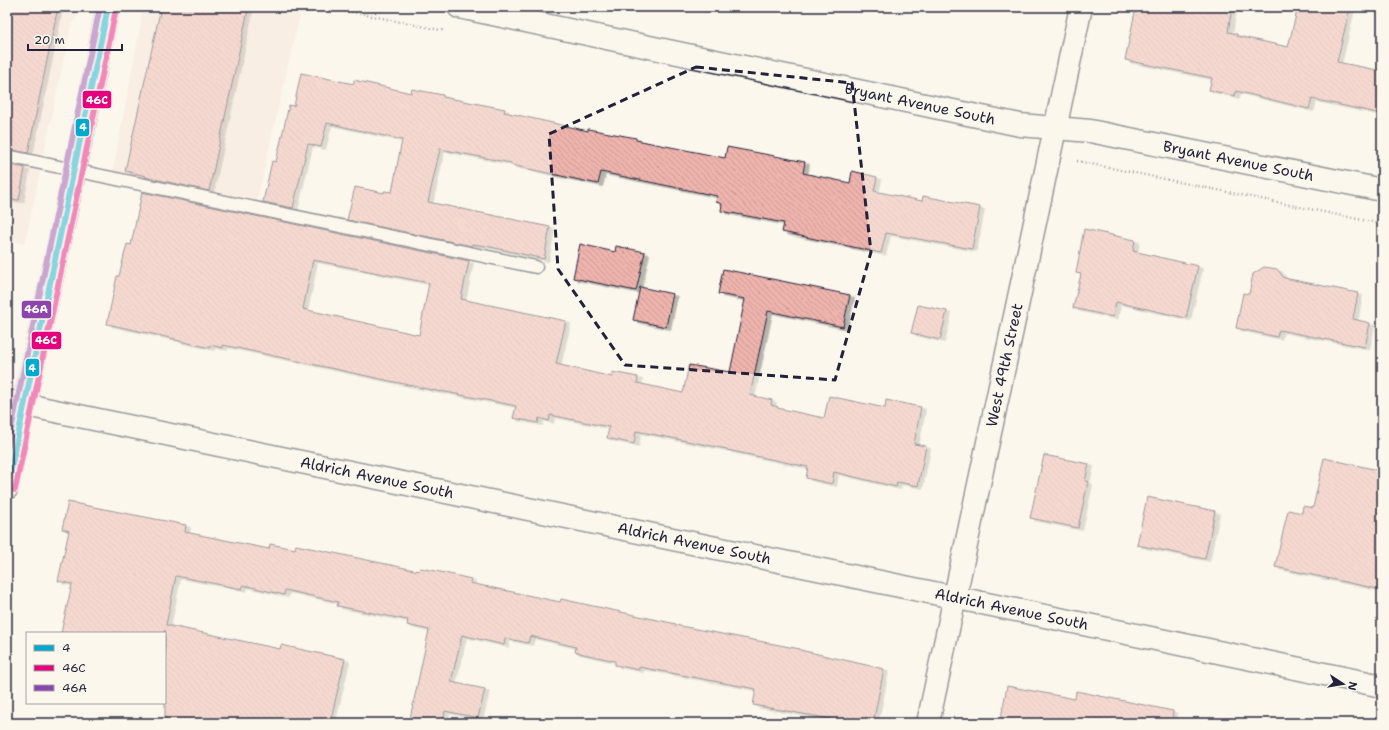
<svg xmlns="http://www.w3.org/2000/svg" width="1389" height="730" viewBox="0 0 1389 730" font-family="'Shantell Sans',sans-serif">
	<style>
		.built { fill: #f7e3d9 }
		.building { fill: url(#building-back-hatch); stroke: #22223b; fill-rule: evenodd; filter: url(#shadow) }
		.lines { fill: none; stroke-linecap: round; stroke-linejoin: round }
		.service-casing { stroke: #22223b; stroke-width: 15 }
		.minor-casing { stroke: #22223b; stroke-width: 25 }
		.secondary-casing { stroke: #22223b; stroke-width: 25 }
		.path { stroke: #22223b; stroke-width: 2.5; stroke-dasharray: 1 3; stroke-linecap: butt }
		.service { stroke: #fbf7ec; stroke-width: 12 }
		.minor { stroke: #fbf7ec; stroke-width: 22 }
		.secondary { stroke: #fbf7ec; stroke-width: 22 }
		.bus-1-casing { stroke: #fbf7ec; stroke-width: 9 }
		.bus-2-casing { stroke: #fbf7ec; stroke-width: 9 }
		.bus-3-casing { stroke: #fbf7ec; stroke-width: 9 }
		.bus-1 { stroke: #00a9ce; stroke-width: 6 }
		.bus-2 { stroke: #e5007d; stroke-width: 6 }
		.bus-3 { stroke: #8e44ad; stroke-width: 6 }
		.marked { fill: none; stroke: #22223b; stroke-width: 3; stroke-dasharray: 8 5; stroke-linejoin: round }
		.labels { text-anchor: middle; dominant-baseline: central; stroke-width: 3; stroke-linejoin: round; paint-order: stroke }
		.street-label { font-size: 15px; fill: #22223b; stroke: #fbf7ec }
		.line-badge { stroke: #fbf7ec; stroke-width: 1.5 }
		.badge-label { font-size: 11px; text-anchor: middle; font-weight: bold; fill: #fff }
	</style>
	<defs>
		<pattern id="building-back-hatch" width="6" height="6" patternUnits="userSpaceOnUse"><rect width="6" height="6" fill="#eeb3ad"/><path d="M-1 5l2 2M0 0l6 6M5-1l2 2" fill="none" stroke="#cc9a96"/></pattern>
		<filter id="shadow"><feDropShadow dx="4.5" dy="2.5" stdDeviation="0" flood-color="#0004"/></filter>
	</defs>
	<rect width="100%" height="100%" fill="#fbf7ec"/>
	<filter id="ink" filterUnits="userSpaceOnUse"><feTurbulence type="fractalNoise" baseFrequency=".025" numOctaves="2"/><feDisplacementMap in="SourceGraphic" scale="8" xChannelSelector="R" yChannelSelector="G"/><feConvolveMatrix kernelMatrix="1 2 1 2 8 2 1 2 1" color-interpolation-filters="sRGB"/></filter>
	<g filter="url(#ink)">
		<g class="built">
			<polygon points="7,7 82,7 71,26 25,244 7,240"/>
			<polygon points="141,7 302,7 256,205 111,179 141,22"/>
		</g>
		<g class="building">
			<polygon points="7,7 58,7 28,153 7,149"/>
			<polygon points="161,7 232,7 248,10 209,191 145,177 146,176 125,171"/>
			<polygon points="1136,7 1232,7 1228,32 1237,34 1237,36 1288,47 1298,7 1350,7 1337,62 1382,71 1382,114 1312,99 1309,109 1236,91 1235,96 1209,90 1212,78 1125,60"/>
			<polygon points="301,73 354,84 354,80 411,93 412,89 443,95 443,97 505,109 504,112 588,131 588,129 636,138 636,140 725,158 727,147 780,157 805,162 803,173 850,183 852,171 877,177 874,191 922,201 923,196 980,207 972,249 886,233 881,253 782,232 784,223 721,211 722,204 716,202 717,196 601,172 598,184 511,165 511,163 440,149 428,202 550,227 544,259 486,246 472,244 472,246 347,220 355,187 384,193 384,191 392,192 402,140 327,123 321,147 308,144 293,208 263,202 272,161 276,162 289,105 294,106"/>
			<polygon points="7,164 25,168 19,200 7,199"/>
			<path d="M 142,192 L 469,261 L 461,299 L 566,321 L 556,364 L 612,377 L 612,372 L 638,377 L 637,383 L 683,393 L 689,365 L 730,372 L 745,299 L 718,294 L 723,269 L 850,295 L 843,327 L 768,311 L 750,395 L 772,400 L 771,405 L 778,407 L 777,408 L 824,418 L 829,396 L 885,408 L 886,400 L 921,407 L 914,444 L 926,446 L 918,486 L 897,482 L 896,487 L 834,472 L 832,484 L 806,478 L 808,467 L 727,450 L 727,449 L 636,431 L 634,444 L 607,438 L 609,427 L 550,415 L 549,421 L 539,418 L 538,423 L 513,418 L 516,406 L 441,391 L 441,392 L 223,345 L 223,348 L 210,345 L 210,348 L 175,340 L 175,339 L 107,324 L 117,276 L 119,276 L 127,244 L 131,245 ZM 313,260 L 429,283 L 419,335 L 303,309 Z"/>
			<polygon points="1084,229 1135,240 1133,251 1198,266 1186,318 1116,302 1113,317 1073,308 1081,274 1076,273"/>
			<polygon points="580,244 615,252 616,246 645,252 636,291 573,278"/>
			<polygon points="1264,267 1277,269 1284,278 1358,293 1353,319 1370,323 1365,347 1279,330 1277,337 1236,328 1243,293 1249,294 1253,274"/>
			<polygon points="640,287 673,294 666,327 633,320"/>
			<polygon points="918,305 947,311 940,340 911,333"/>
			<polygon points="1044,455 1089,464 1085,481 1088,482 1078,528 1030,518"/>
			<polygon points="1324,458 1382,471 1382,590 1275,567 1288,510 1302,513 1303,506 1313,508"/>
			<polygon points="1147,497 1215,511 1205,559 1137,545"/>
			<polygon points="68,502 186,525 185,532 269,549 270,544 295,549 296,545 419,571 420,568 436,571 471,579 470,583 560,602 561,599 676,624 675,625 800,649 800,650 884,669 873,723 830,723 831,719 753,705 756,689 639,667 639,670 615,665 615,661 575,652 576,647 530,636 528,643 505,638 504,645 462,635 451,682 485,689 478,718 445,711 443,723 409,723 429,630 407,625 408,620 337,606 338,602 285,590 284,595 243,585 242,589 176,576 166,625 280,649 281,645 345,659 330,723 165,723 165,630 164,633 61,633 72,584 58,581 69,531 62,529"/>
			<polygon points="1007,686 1075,699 1076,691 1173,711 1172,723 1000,723"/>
		</g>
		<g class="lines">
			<g class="service-casing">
				<polyline id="service" points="7,156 536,267"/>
			</g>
			<g class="minor-casing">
				<g id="minor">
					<path id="s1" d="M 459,7 L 1020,125 L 1090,131 L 1382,190"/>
					<path id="s2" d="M 7,401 L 1382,686"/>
					<path id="s3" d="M 928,723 L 1081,7"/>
				</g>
			</g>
			<g class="secondary-casing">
				<path id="secondary" d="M 7,488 C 40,328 76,168 108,7"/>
			</g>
			<g class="path">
				<polyline points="328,7 445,31"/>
				<polyline points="1077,161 1382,224"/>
			</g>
			<use href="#service" class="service"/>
			<use href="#minor" class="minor"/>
			<use href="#secondary" class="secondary"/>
			<g class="bus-1-casing">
				<polyline id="bus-1" points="7,488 108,7"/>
			</g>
			<g class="bus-2-casing">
				<polyline id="bus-2" points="15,490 116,9"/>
			</g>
			<g class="bus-3-casing">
				<polyline id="bus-3" points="7,449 100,7"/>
			</g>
			<use href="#bus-1" class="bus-1"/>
			<use href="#bus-2" class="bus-2"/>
			<use href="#bus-3" class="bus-3"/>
		</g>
	</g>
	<path d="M0 0H1389V730H0ZM 696,67 L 852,83 L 871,252 L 835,380 L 625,365 L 558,269 L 549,134 Z" fill="#fbf7ec" fill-opacity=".55" fill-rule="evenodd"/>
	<path class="marked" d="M 696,67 L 852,83 L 871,252 L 835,380 L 625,365 L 558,269 L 549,134 Z"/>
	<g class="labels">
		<g class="street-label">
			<text stroke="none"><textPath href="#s1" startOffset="471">Bryant Avenue South</textPath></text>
			<text stroke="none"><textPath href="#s1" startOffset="795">Bryant Avenue South</textPath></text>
			<text stroke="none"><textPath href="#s3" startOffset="366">West 49th Street</textPath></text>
			<text stroke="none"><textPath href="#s2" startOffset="378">Aldrich Avenue South</textPath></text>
			<text stroke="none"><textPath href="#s2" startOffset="702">Aldrich Avenue South</textPath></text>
			<text stroke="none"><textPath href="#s2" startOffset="1026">Aldrich Avenue South</textPath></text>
		</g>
	</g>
	<g class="line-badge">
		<rect x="82" y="90" width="30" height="19" rx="4" fill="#e5007d"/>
		<rect x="75" y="118" width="15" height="19" rx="4" fill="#00a9ce"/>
		<rect x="21" y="300" width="31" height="19" rx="4" fill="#8e44ad"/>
		<rect x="31" y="331" width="31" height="19" rx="4" fill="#e5007d"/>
		<rect x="25" y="358" width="15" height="19" rx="4" fill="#00a9ce"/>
	</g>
	<g class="badge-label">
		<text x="97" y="104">46C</text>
		<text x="83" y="131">4</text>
		<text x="36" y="313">46A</text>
		<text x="46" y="344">46C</text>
		<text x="32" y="372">4</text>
	</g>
	<rect width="1389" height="730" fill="none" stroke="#fbf7ec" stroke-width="24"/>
	<rect x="12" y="12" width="1365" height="706" fill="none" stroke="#22223b" stroke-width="1.5" filter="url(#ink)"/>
	<rect x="26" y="632" width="140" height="72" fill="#fbf7ec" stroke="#a4a2a5"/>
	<rect x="34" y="645" width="20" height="6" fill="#00a9ce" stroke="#a4a2a5"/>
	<text x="62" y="652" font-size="12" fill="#22223b">4</text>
	<rect x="34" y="665" width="20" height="6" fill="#e5007d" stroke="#a4a2a5"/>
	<text x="62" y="672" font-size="12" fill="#22223b">46C</text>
	<rect x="34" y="685" width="20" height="6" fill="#8e44ad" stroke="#a4a2a5"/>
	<text x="62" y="692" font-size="12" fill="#22223b">46A</text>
	<g transform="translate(1343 684) rotate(102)" stroke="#fbf7ec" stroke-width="3" paint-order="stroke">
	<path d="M0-3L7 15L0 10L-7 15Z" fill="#22223b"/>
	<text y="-6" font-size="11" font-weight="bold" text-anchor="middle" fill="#22223b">N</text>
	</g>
	<path d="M28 44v6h94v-6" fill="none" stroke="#22223b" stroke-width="2"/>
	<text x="34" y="44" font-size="12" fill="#22223b" stroke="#fbf7ec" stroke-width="3" paint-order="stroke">20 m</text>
</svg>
